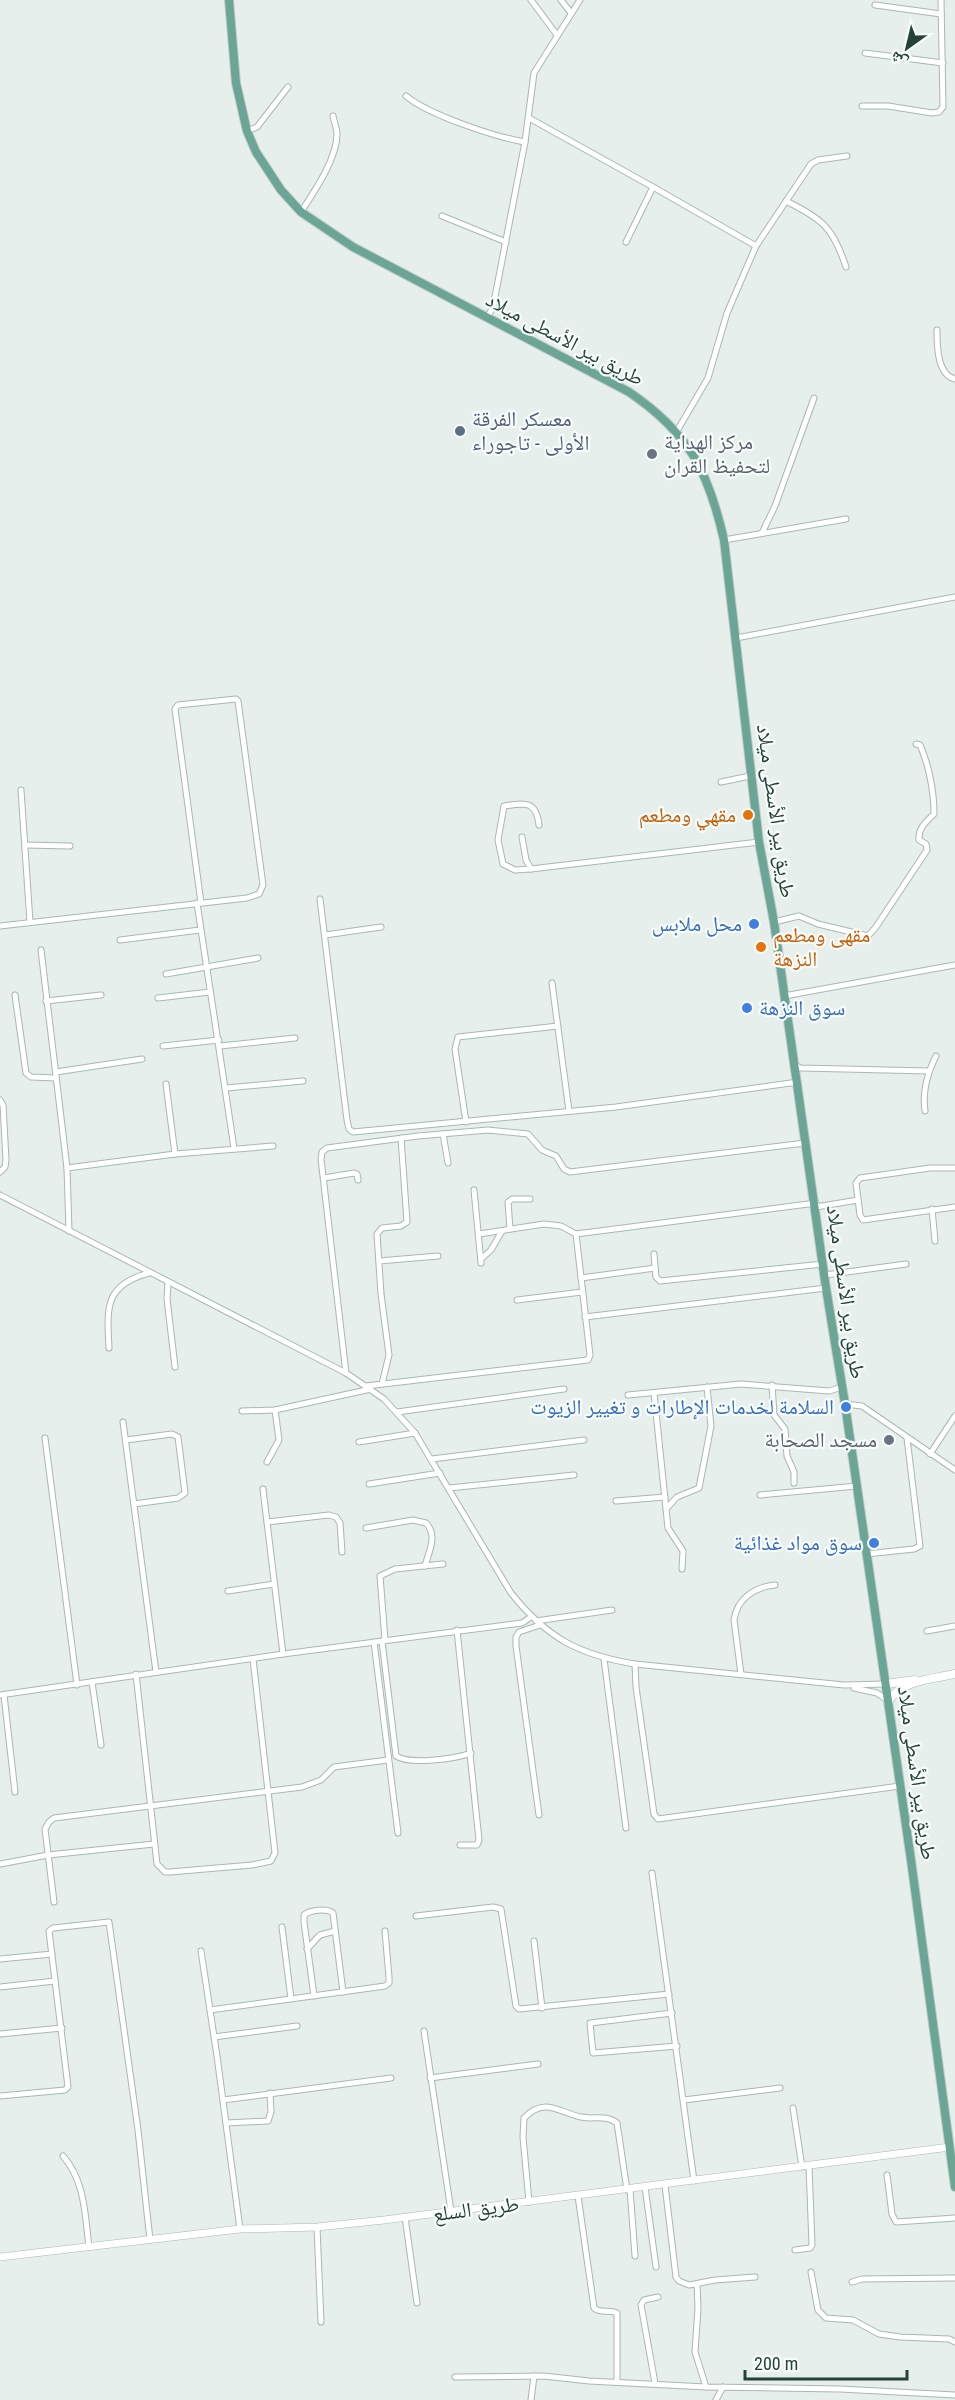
<svg xmlns="http://www.w3.org/2000/svg" width="955" height="2400" viewBox="0 0 955 2400" font-family="'Roboto Condensed','Noto Naskh Arabic',sans-serif">
	<style>
		.lines { fill: none; stroke-linecap: round; stroke-linejoin: round }
		.minor-casing { stroke: #a8b8b2; stroke-width: 7 }
		.tertiary-casing { stroke: #a8b8b2; stroke-width: 8 }
		.secondary-casing { stroke: #a4bbb3; stroke-width: 9 }
		.primary-casing { stroke: #c2cac8; stroke-width: 10 }
		.minor { stroke: #fff; stroke-width: 5 }
		.tertiary { stroke: #fff; stroke-width: 7 }
		.secondary { stroke: #fff; stroke-width: 8 }
		.primary { stroke: #6aa596; stroke-width: 8 }
		.service-dot { fill: #5c6f8a; stroke: #f7fbf9; stroke-width: 2 }
		.worship-dot { fill: #6b7280; stroke: #f7fbf9; stroke-width: 2 }
		.food-dot { fill: #e8710a; stroke: #f7fbf9; stroke-width: 2 }
		.shop-dot { fill: #3f7fe0; stroke: #f7fbf9; stroke-width: 2 }
		.labels { text-anchor: middle; dominant-baseline: central; stroke-width: 4.5; stroke-linejoin: round; paint-order: stroke }
		.street-label { font-size: 21px; fill: #24423a; stroke: #f7fbf9 }
		.service-label { font-size: 21px; fill: #4e5e75; stroke: #f7fbf9; text-anchor: start }
		.worship-label { font-size: 21px; fill: #5b616d; stroke: #f7fbf9; text-anchor: start }
		.food-label { font-size: 21px; fill: #c56008; stroke: #f7fbf9; text-anchor: end }
		.shop-label { font-size: 21px; fill: #366cbe; stroke: #f7fbf9; text-anchor: end }
	</style>
	<rect width="100%" height="100%" fill="#e6efeb"/>
	<g class="lines">
		<g class="minor-casing">
			<g id="minor">
				<polyline points="531,0 557,35"/>
				<polyline points="561,0 571,13"/>
				<polyline points="875,5 941,14"/>
				<polyline points="865,53 943,63"/>
				<path d="M 406,96 C 429,115 495,137 525,142"/>
				<polyline points="862,106 888,106 932,113 939,112 943,107 941,0"/>
				<polyline points="529,118 653,187 626,242"/>
				<polyline points="247,131 257,127 288,87"/>
				<polyline points="653,187 756,246 811,164 818,160 847,156"/>
				<path d="M 786,201 C 822,219 833,227 846,267"/>
				<path d="M 301,212 C 314,192 337,159 337,134 C 337,128 334,122 333,116"/>
				<polyline points="442,216 506,242"/>
				<polyline points="487,318 493,307 525,142 534,73 580,0"/>
				<path d="M 937,330 C 937,345 937,375 955,379"/>
				<polyline points="677,431 708,378 727,313 756,246"/>
				<polyline points="762,533 775,506 814,398"/>
				<polyline points="724,540 846,519"/>
				<polyline points="736,638 955,597"/>
				<polyline points="721,782 750,776"/>
				<polyline points="21,790 30,922"/>
				<path d="M 539,825 C 536,800 525,803 504,806 L 498,840 L 503,864 L 515,870 L 531,869 L 759,842"/>
				<polyline points="522,837 526,860 531,869"/>
				<polyline points="25,845 70,846"/>
				<polyline points="320,899 347,1120 349,1129 353,1132 616,1107 798,1082"/>
				<polyline points="197,903 234,1148"/>
				<path d="M 774,922 L 799,916 L 818,924 L 868,936 L 876,927 L 927,850 L 926,844 L 919,840 C 918,828 926,822 934,814 C 934,792 929,765 920,745 L 916,744"/>
				<polyline points="0,926 247,898 259,894 263,885 238,701 236,699 178,705 175,709 201,903"/>
				<polyline points="325,935 381,927"/>
				<polyline points="120,940 200,930"/>
				<polyline points="41,950 67,1168 69,1231"/>
				<polyline points="166,974 258,958"/>
				<polyline points="552,983 569,1111"/>
				<polyline points="15,995 26,1073 31,1077 56,1078"/>
				<polyline points="784,996 955,965"/>
				<polyline points="158,998 210,992"/>
				<polyline points="46,1001 101,995"/>
				<polyline points="163,1046 219,1040"/>
				<polyline points="220,1046 295,1038"/>
				<polyline points="794,1065 801,1068 929,1071"/>
				<polyline points="56,1072 142,1059"/>
				<polyline points="166,1084 175,1154"/>
				<polyline points="226,1088 303,1081"/>
				<polyline points="0,1100 3,1105 6,1160 5,1167 0,1172"/>
				<path d="M 925,1111 C 922,1091 927,1074 936,1056"/>
				<polyline points="466,1122 455,1049 458,1037 558,1026"/>
				<polyline points="443,1134 448,1163"/>
				<polyline points="67,1168 175,1154 273,1146"/>
				<polyline points="955,1168 930,1168 860,1178 856,1183 860,1215 863,1220 955,1207"/>
				<polyline points="324,1178 354,1173 357,1174 358,1180"/>
				<polyline points="474,1190 481,1263"/>
				<path d="M 0,1195 L 346,1373 L 384,1399 L 415,1433 L 511,1593 C 547,1638 579,1655 635,1664 L 844,1685 L 885,1684"/>
				<polyline points="816,1207 858,1200"/>
				<polyline points="932,1209 935,1241"/>
				<polyline points="510,1229 508,1202 512,1199 530,1199"/>
				<polyline points="479,1234 544,1224 561,1226 576,1234"/>
				<polyline points="654,1254 656,1277 660,1281 823,1264"/>
				<polyline points="481,1259 491,1250 502,1231"/>
				<polyline points="379,1261 438,1256"/>
				<polyline points="825,1275 906,1264"/>
				<polyline points="581,1278 655,1268"/>
				<polyline points="168,1283 167,1299 175,1367"/>
				<polyline points="517,1300 582,1292"/>
				<polyline points="585,1317 826,1288"/>
				<path d="M 109,1348 C 107,1308 104,1285 149,1273"/>
				<polyline points="346,1373 321,1159 322,1152 327,1148 418,1136 488,1130 528,1134 542,1150 556,1156 564,1169 570,1172 805,1143"/>
				<polyline points="382,1384 389,1355 381,1294 377,1234 382,1228 401,1226 407,1222 401,1138"/>
				<polyline points="772,1385 774,1415 785,1429 787,1456 794,1472 794,1483"/>
				<polyline points="366,1386 588,1360 590,1355 576,1234 816,1203"/>
				<polyline points="654,1393 668,1528 683,1551 682,1569"/>
				<polyline points="628,1395 741,1384 829,1391 842,1387"/>
				<polyline points="845,1404 862,1406 955,1470"/>
				<polyline points="242,1411 275,1410 371,1389"/>
				<polyline points="397,1412 564,1389"/>
				<polyline points="123,1422 156,1672"/>
				<polyline points="45,1438 77,1685"/>
				<polyline points="126,1440 172,1434 178,1437 185,1493 178,1498 134,1504"/>
				<polyline points="359,1442 415,1433"/>
				<polyline points="930,1454 955,1416"/>
				<polyline points="432,1459 584,1440"/>
				<polyline points="267,1462 279,1440 275,1410"/>
				<polyline points="369,1484 440,1473"/>
				<polyline points="449,1488 574,1475"/>
				<polyline points="263,1489 283,1654"/>
				<polyline points="760,1495 857,1486"/>
				<polyline points="616,1501 665,1497"/>
				<polyline points="666,1509 677,1497 699,1488 711,1426 707,1387"/>
				<polyline points="267,1522 329,1515 336,1517 340,1523 342,1552"/>
				<path d="M 366,1528 L 413,1520 L 426,1523 C 438,1536 429,1551 425,1566"/>
				<polyline points="866,1554 914,1549 920,1546 907,1438"/>
				<polyline points="228,1591 274,1584"/>
				<polyline points="536,1621 612,1610"/>
				<polyline points="457,1630 479,1840 477,1845 460,1845"/>
				<polyline points="927,1631 955,1626"/>
				<polyline points="385,1640 380,1576 395,1569 443,1564"/>
				<path d="M 382,1641 L 396,1756 C 410,1765 455,1759 471,1753"/>
				<polyline points="374,1642 398,1833"/>
				<polyline points="604,1659 626,1828"/>
				<polyline points="635,1664 636,1687 654,1814 658,1819 900,1786"/>
				<polyline points="136,1674 157,1864 165,1872 170,1872 252,1865 271,1861 275,1853 253,1659"/>
				<path d="M 741,1674 L 734,1620 C 737,1599 754,1587 775,1585"/>
				<polyline points="92,1682 101,1745"/>
				<polyline points="854,1688 877,1693 887,1700"/>
				<polyline points="0,1695 283,1654 522,1623 531,1617"/>
				<polyline points="4,1695 15,1792"/>
				<polyline points="539,1815 516,1646 516,1637 519,1632 540,1625"/>
				<polyline points="0,1864 48,1855 154,1844"/>
				<polyline points="652,1873 694,2181"/>
				<polyline points="54,1902 45,1829 49,1822 54,1818 302,1787 321,1780 334,1767 388,1760"/>
				<polyline points="416,1916 493,1907 501,1909 516,2006 519,2009 669,1994"/>
				<polyline points="282,1927 291,1999"/>
				<polyline points="534,1941 542,2008"/>
				<polyline points="307,1949 320,1935 335,1931"/>
				<polyline points="201,1951 217,2056 240,2229"/>
				<polyline points="0,1959 52,1954"/>
				<polyline points="0,1987 55,1981"/>
				<path d="M 314,1996 L 304,1922 L 304,1915 C 310,1910 326,1908 333,1913 L 343,1992"/>
				<polyline points="210,2010 385,1986 389,1983 389,1977 385,1931"/>
				<polyline points="672,2013 590,2023 593,2053 677,2046"/>
				<polyline points="424,2031 451,2211"/>
				<polyline points="0,2034 62,2028"/>
				<polyline points="214,2037 297,2026"/>
				<polyline points="430,2078 538,2064"/>
				<polyline points="0,2096 65,2090 68,2087 49,1931 53,1928 109,1922 138,2130 150,2240"/>
				<polyline points="223,2100 391,2078"/>
				<polyline points="684,2100 780,2088"/>
				<polyline points="793,2108 802,2167"/>
				<polyline points="226,2123 268,2121 271,2112 270,2093"/>
				<path d="M 63,2156 C 85,2181 85,2215 89,2247"/>
				<polyline points="887,2175 892,2214 896,2222 955,2218"/>
				<polyline points="665,2185 676,2277 679,2281 689,2285 715,2280 755,2277"/>
				<polyline points="645,2187 656,2267"/>
				<polyline points="630,2189 635,2256"/>
				<path d="M 578,2196 L 594,2308 C 600,2314 610,2309 617,2313 L 617,2382"/>
				<path d="M 529,2202 L 523,2137 L 524,2118 C 545,2096 560,2113 581,2117 C 593,2120 606,2114 617,2123 L 627,2190"/>
				<polyline points="405,2217 417,2303"/>
				<polyline points="317,2227 321,2322"/>
				<polyline points="795,2250 810,2248 812,2245 809,2166"/>
				<polyline points="811,2272 818,2310 826,2318 853,2320 879,2334 900,2337 949,2339 955,2342"/>
				<polyline points="852,2282 862,2279 955,2278"/>
				<polyline points="697,2284 698,2308 695,2352 706,2387"/>
				<polyline points="455,2377 544,2376 589,2381 706,2387 840,2389 955,2395"/>
				<polyline points="655,2383 641,2305 644,2300 658,2297"/>
				<polyline points="531,2400 534,2376"/>
				<polyline points="716,2400 723,2387"/>
			</g>
		</g>
		<g class="tertiary-casing">
			<polyline id="tertiary" points="0,2257 240,2229 317,2227 384,2220 950,2147"/>
		</g>
		<g class="secondary-casing">
			<g id="secondary">
				<polyline points="885,1684 915,1680"/>
				<path d="M 888,1702 C 901,1680 932,1679 955,1674"/>
			</g>
		</g>
		<g class="primary-casing">
			<path id="primary" d="M 229,0 L 236,83 L 247,131 L 256,152 L 281,190 L 301,212 L 353,247 L 629,392 C 689,433 708,470 724,540 L 759,842 L 774,922 L 826,1288 L 845,1404 L 911,1860 L 955,2187"/>
		</g>
		<use href="#minor" class="minor"/>
		<use href="#tertiary" class="tertiary"/>
		<use href="#secondary" class="secondary"/>
		<use href="#primary" class="primary"/>
	</g>
	<circle class="service-dot" cx="460" cy="431" r="6"/>
	<g class="worship-dot">
		<circle cx="652" cy="454" r="6"/>
		<circle cx="889" cy="1440" r="6"/>
	</g>
	<g class="food-dot">
		<circle cx="748" cy="815" r="6"/>
		<circle cx="761" cy="947" r="6"/>
	</g>
	<g class="shop-dot">
		<circle cx="754" cy="924" r="6"/>
		<circle cx="747" cy="1008" r="6"/>
		<circle cx="846" cy="1407" r="6"/>
		<circle cx="874" cy="1543" r="6"/>
	</g>
	<g class="labels">
		<g class="street-label">
			<text transform="translate(565 339) rotate(28)">طريق بير الأسطى ميلاد</text>
			<text transform="translate(776 811) rotate(82)">طريق بير الأسطى ميلاد</text>
			<text transform="translate(846 1292) rotate(82)">طريق بير الأسطى ميلاد</text>
			<text transform="translate(917 1773) rotate(82)">طريق بير الأسطى ميلاد</text>
			<text transform="translate(476 2209) rotate(-7)">طريق السلع</text>
		</g>
		<g class="service-label">
			<text x="472" y="419">معسكر الفرقة<tspan x="472" dy="24">الأولى - تاجوراء</tspan></text>
		</g>
		<g class="worship-label">
			<text x="664" y="442">مركز الهداية<tspan x="664" dy="24">لتحفيظ القران</tspan></text>
			<text x="877" y="1440" text-anchor="end">مسجد الصحابة</text>
		</g>
		<g class="food-label">
			<text x="736" y="815">مقهي ومطعم</text>
			<text x="773" y="935" text-anchor="start">مقهى ومطعم<tspan x="773" dy="24">النزهة</tspan></text>
		</g>
		<g class="shop-label">
			<text x="742" y="924">محل ملابس</text>
			<text x="759" y="1008" text-anchor="start">سوق النزهة</text>
			<text x="834" y="1407">السلامة لخدمات الإطارات و تغيير الزيوت</text>
			<text x="862" y="1543">سوق مواد غذائية</text>
		</g>
	</g>
	<g transform="translate(907 48) rotate(214)" stroke="#f7fbf9" stroke-width="4.5" paint-order="stroke">
	<path d="M0-4.5L10 22L0 15L-10 22Z" fill="#24423a"/>
	<text y="-9" font-size="16" font-weight="bold" text-anchor="middle" fill="#24423a">ش</text>
	</g>
	<path d="M745 2370v9h162v-9" fill="none" stroke="#24423a" stroke-width="3"/>
	<text x="754" y="2370" font-size="18" fill="#24423a" stroke="#f7fbf9" stroke-width="4.5" paint-order="stroke">200 m</text>
</svg>
